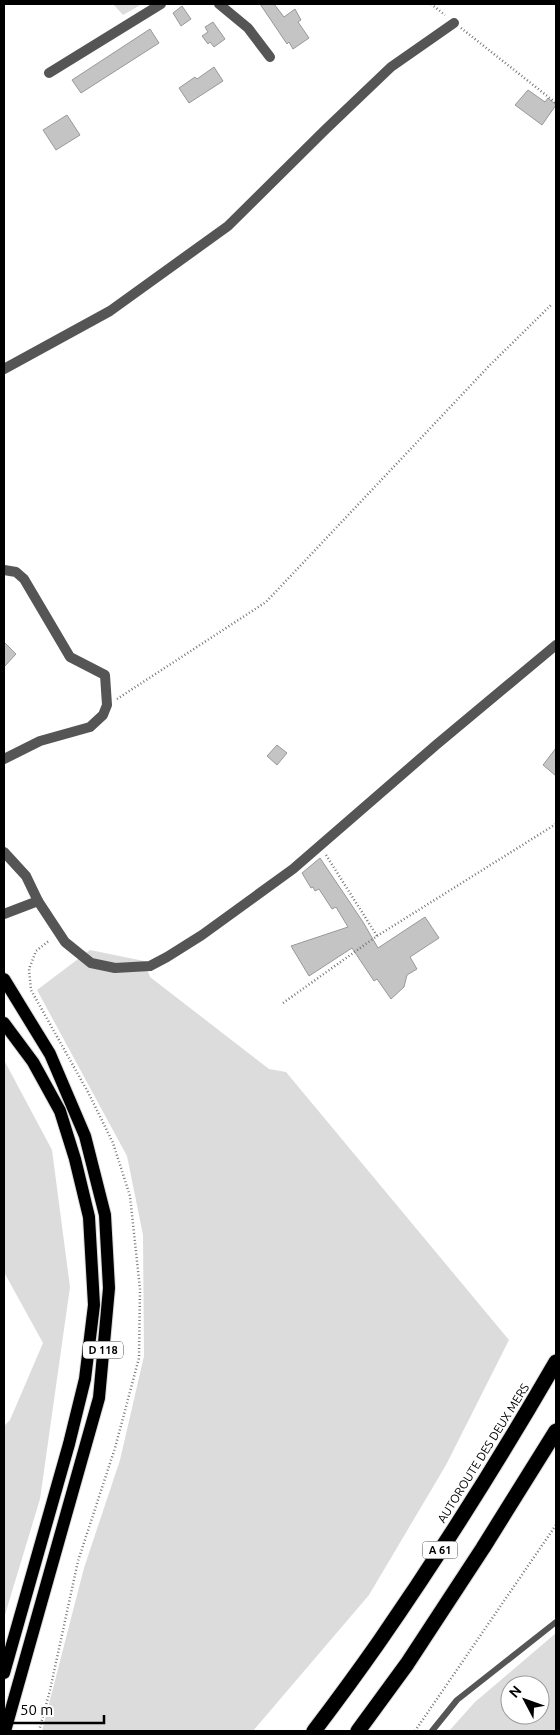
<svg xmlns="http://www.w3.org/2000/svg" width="560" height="1735" viewBox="0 0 560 1735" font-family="Ubuntu,sans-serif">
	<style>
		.green { fill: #dcdcdc; fill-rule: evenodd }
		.building { fill: #c4c4c4; stroke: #999 }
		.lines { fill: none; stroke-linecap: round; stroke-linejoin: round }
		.primary-casing { stroke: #dbdbdb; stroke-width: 14 }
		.highway-casing { stroke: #dbdbdb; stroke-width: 17 }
		.path { stroke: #777; stroke-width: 2.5; stroke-dasharray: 1 2.5; stroke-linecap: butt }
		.lane { stroke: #555; stroke-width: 6 }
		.street { stroke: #555; stroke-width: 10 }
		.primary { stroke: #000; stroke-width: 12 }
		.highway { stroke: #000; stroke-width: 15 }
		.labels { text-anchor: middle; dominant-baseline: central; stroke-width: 4; stroke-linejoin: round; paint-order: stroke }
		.shield { fill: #fff; stroke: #4c4c4c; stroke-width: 1 }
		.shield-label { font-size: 11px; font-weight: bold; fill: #000 }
		.street-label { font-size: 12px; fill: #000; stroke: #fff }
	</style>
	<rect width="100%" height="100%" fill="#fff"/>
	<g class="green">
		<polygon points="113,4 142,4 123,15"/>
		<polygon points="90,950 144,961 150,977 269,1069 286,1072 509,1340 446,1465 369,1595 253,1731 42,1731 84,1568 120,1460 144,1356 143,1235 127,1156 37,990"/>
		<polygon points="4,1060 52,1150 70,1287 40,1499 4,1618 4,1426 10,1420 43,1343 4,1272"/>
		<path d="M 556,1633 L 556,1731 L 449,1731 L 475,1702 ZM 510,1685 L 540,1685 L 540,1715 L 510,1715 Z"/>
	</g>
	<g class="building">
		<polygon points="260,4 274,4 284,17 295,9 301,20 298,22 309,38 293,49 289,42 287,44"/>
		<polygon points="182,6 191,19 181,26 173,13"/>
		<polygon points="213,22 225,39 214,47 210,42 208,44 202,36 208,32 205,27"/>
		<polygon points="150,29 159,43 81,93 72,80"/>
		<polygon points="214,67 223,81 189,103 179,88 195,77 197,79"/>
		<polygon points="528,90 545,102 548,98 556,105 542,125 515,105"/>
		<polygon points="67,115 80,135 56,150 43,130"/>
		<polygon points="4,642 16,654 4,667"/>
		<polygon points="277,745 287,753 277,765 267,756"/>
		<polygon points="556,748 556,776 543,765"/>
		<polygon points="320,858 363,922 378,948 425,917 439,938 410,957 417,969 407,975 404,987 391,999 377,979 374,981 352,948 309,976 291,946 348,927 336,907 332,909 319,889 315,891 313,887 311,888 302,873"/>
	</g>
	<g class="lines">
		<g class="primary-casing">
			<g id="primary">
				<polyline points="4,979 50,1054 85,1136 105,1215 109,1288 99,1398 5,1731"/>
				<polyline points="4,1023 33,1062 60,1111 75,1159 89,1217 94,1305 85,1379 69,1444 4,1673"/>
			</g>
		</g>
		<g class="highway-casing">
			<g id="highway">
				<path d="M 314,1731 C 336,1702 358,1672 379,1642 C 442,1551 501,1457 556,1362"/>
				<polyline points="358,1731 407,1664 483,1548 556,1431"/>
			</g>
		</g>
		<g class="path">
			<polyline points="431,4 445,15"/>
			<polyline points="461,28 556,103"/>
			<polyline points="117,699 266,602 489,366 552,304"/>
			<polyline points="326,855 377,936"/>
			<polyline points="283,1003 377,936 556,824"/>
			<polyline points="39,1731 50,1690 78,1561 115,1448 139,1358 140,1289 130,1196 113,1143 89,1094 31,990 29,969 36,951 50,940"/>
			<polyline points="415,1731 556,1525"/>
		</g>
		<polyline class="lane" points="432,1731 457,1700 556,1622"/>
		<g class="street">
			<polyline points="219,4 248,28 270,57"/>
			<polyline points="49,73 161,4"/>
			<polyline points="4,369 110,311 228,226 326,129 391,67 454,23"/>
			<polyline points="4,570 16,572 24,579 70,657 105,675 107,705 103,715 90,727 40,741 4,759"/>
			<polyline points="4,852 26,876 38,901"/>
			<polyline points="4,914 38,901 65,942 91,963 115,968 150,966 167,957 202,935 293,869 436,745 556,645"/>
		</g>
		<use href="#primary" class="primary"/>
		<use href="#highway" class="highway"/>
	</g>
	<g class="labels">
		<g class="shield">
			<rect x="83" y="1341.5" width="40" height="17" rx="4"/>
			<rect x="422.5" y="1541.5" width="35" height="17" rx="4"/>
		</g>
		<g class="shield-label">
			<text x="103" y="1350">D 118</text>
			<text x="440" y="1550">A 61</text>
		</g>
		<g class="street-label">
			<text transform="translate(483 1453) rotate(-58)">AUTOROUTE DES DEUX MERS</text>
		</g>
	</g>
	<rect width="560" height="1735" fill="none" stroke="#000000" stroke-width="10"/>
	<g transform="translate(525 1700) rotate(311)"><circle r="24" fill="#ffffff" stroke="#999999"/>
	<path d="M0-4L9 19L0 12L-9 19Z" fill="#000000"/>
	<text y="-8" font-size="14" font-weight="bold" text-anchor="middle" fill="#000000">N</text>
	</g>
	<path d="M12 1715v8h92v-8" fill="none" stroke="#000000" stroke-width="2.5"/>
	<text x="20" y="1715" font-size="15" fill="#000000" stroke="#ffffff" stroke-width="4" paint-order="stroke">50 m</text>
</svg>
